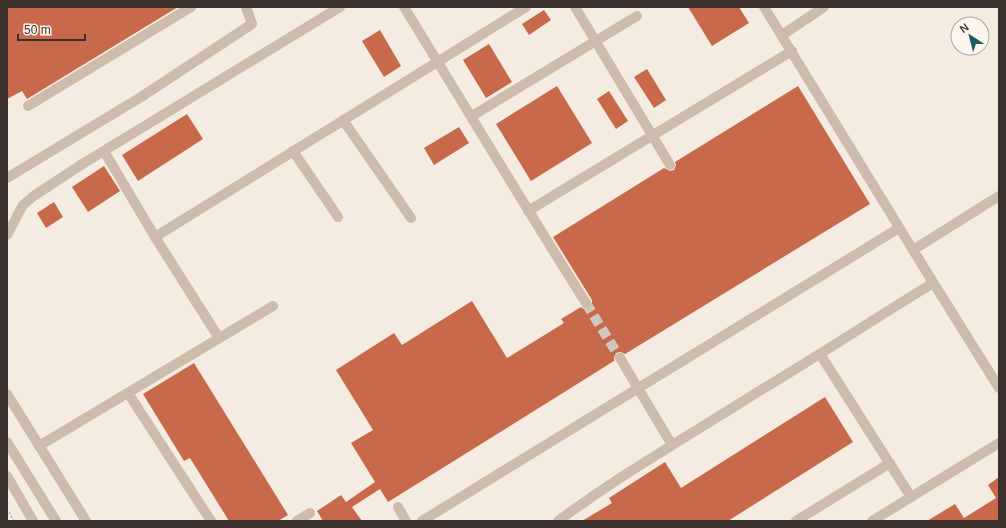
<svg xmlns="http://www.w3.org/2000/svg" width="1006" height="528" viewBox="0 0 1006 528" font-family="Helvetica,sans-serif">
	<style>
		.building { fill: #c8694b }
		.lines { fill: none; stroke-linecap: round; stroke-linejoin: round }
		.minor-tunnel { stroke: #cfc6bd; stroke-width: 10; stroke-dasharray: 10 5; stroke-linecap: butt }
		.path { stroke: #b9a596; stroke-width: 1.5; stroke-dasharray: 2 2; stroke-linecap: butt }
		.minor { stroke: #cdbbac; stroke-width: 10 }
	</style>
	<rect width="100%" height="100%" fill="#f4ebe1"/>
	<g class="building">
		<polygon points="7,7 178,7 27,99 22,91 7,99"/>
		<polygon points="688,7 739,7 749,23 712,46"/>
		<polygon points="544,10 551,20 529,35 522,24"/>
		<polygon points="380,30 401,66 384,77 362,41"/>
		<polygon points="489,44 512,82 486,98 463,60"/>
		<polygon points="647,69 666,100 654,108 634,77"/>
		<polygon points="557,86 592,143 531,181 496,124"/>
		<polygon points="798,86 870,204 625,354 620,352 616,353 614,358 614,361 388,502 380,489 352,507 362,521 323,521 317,511 341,495 346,502 375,482 351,443 373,430 336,370 394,333 402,345 472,301 507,358 564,323 561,319 581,307 583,309 589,309 592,306 592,300 553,237 664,168 670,171 674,170 676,165 675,162"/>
		<polygon points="609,91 628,121 616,129 597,99"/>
		<polygon points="187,114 203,139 138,181 122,155"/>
		<polygon points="459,127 469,143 434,165 424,148"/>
		<polygon points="104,166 120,191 88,212 72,187"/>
		<polygon points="54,202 63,217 46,228 37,213"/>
		<polygon points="194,363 288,515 278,521 229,521 190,458 184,461 143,394"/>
		<polygon points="825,397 853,442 728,521 582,521 612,503 609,498 665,462 681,488"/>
		<polygon points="999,477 999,521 927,521 955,504 964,518 996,498 988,485"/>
	</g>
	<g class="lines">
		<polyline class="minor-tunnel" points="586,303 620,358"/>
		<polyline class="path" points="7,509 14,521"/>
		<g class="minor">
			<path d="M 404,7 C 465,106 524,205 586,303"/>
			<polyline points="575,7 670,165"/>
			<polyline points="764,7 913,250 999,388"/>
			<polyline points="782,35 824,7"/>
			<polyline points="28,106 191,7"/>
			<polyline points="472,116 637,16"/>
			<polyline points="343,120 411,218"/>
			<polyline points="104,151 155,237 219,338"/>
			<polyline points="293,151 338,217"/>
			<polyline points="7,178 141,97 252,24 246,7"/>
			<polyline points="528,211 792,51"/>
			<polyline points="7,235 23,205 35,195 84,163 340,7"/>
			<polyline points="155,237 526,7"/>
			<polyline points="913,250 999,196"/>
			<polyline points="820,354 911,497"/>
			<polyline points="620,358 672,445"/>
			<polyline points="128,393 211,521"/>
			<polyline points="7,394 86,521"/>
			<polyline points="7,442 56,521"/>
			<polyline points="39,446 273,306"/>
			<polyline points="7,476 33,521"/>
			<polyline points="398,507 406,521"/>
			<polyline points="297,521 310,513"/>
			<polyline points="422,521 899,228"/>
			<path d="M 558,521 C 623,473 693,433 761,390 C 819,355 876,318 933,283"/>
			<polyline points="796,521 890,463"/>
			<polyline points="872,521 999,443"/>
		</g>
	</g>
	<rect width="1006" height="528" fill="none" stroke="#3b302b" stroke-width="16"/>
	<g transform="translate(970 36) rotate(324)"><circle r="19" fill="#fbf5ee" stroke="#aea6a0"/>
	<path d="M0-3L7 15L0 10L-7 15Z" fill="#1f5a5e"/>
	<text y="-6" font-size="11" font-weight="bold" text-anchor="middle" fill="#3b302b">N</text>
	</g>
	<path d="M18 34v6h67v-6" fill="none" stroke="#3b302b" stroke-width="2"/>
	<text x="24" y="34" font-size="12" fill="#3b302b" stroke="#fbf5ee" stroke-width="3" paint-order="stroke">50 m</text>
</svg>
